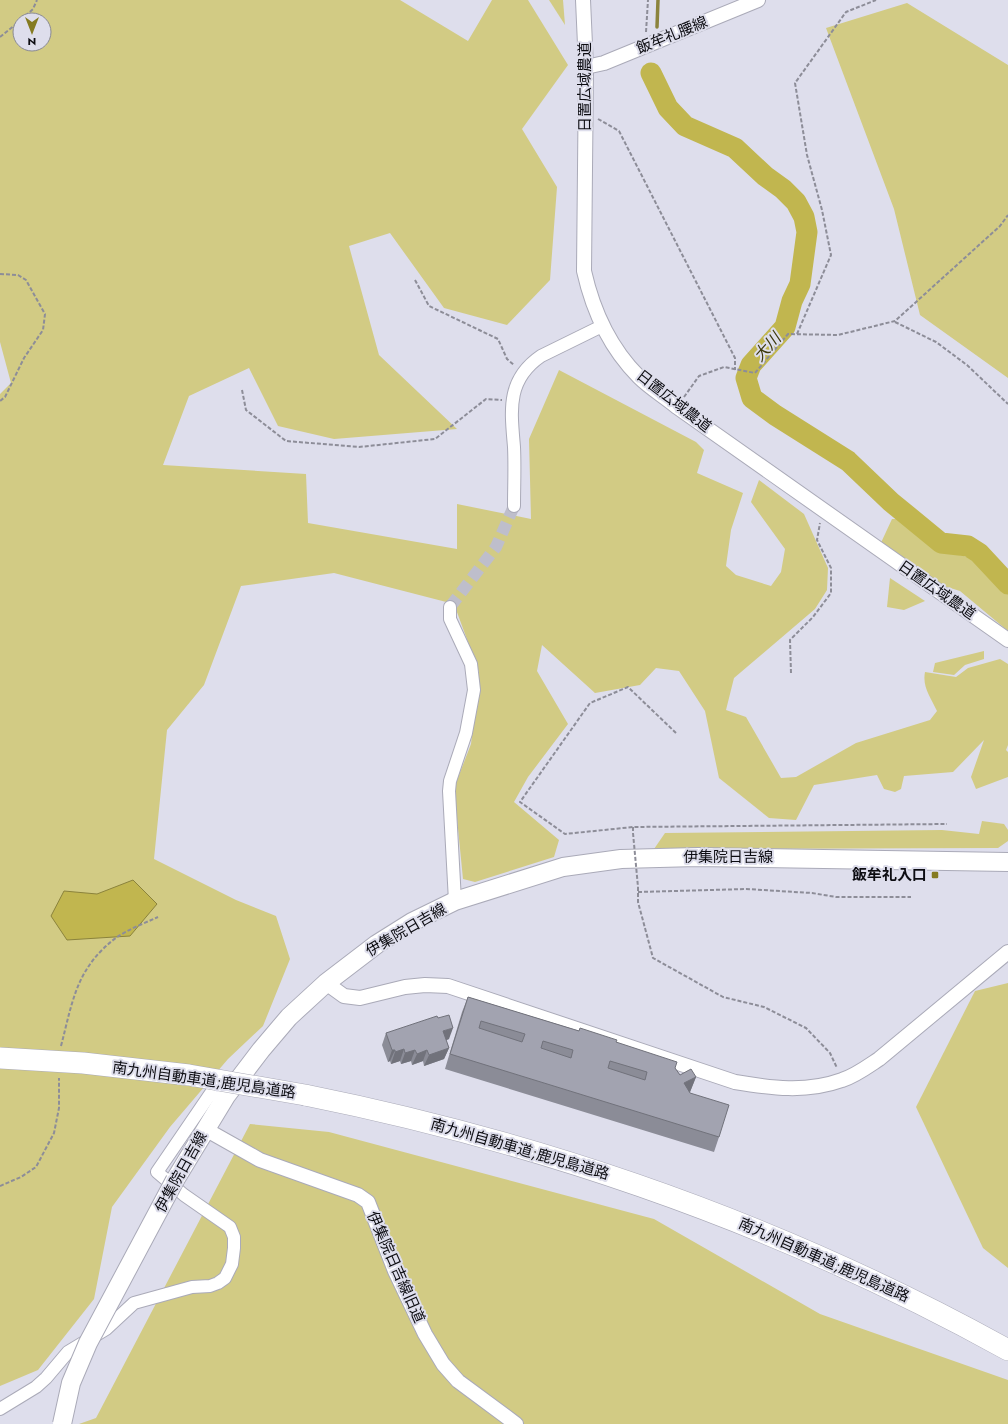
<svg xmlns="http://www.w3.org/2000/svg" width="1008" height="1424" viewBox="0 0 1008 1424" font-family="Jost,'Noto Sans JP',sans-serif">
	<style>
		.green { fill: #d2cb84; fill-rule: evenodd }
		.water { fill: #c1b64f; stroke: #8b833c }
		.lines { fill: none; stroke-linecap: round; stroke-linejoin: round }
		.stream { stroke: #8b833c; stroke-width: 3.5 }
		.river { stroke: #c1b64f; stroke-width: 21 }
		.minor-tunnel { stroke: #bebecb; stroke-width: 12; stroke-dasharray: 12 6; stroke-linecap: butt }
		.minor-casing { stroke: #aaaab8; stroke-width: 14 }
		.tertiary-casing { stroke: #aaaab8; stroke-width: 16 }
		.primary-casing { stroke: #aaaab8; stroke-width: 20 }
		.motorway-casing { stroke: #aaaab8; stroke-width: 22 }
		.path { stroke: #8d8d98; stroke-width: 2; stroke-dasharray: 4 2; stroke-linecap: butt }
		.minor { stroke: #fff; stroke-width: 12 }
		.tertiary { stroke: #fff; stroke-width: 14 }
		.primary { stroke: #fff; stroke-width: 18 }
		.motorway { stroke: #fff; stroke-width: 21 }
		.primary-bridge-casing { stroke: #aaaab8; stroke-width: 20; stroke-linecap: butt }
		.motorway-bridge-casing { stroke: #aaaab8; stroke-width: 22; stroke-linecap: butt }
		.path-bridge { stroke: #8d8d98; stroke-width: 2; stroke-dasharray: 4 2; stroke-linecap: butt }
		.primary-bridge { stroke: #fff; stroke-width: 18 }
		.motorway-bridge { stroke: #fff; stroke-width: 21 }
		.wall { fill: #8b8c97 }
		.shaded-wall { fill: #71727b }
		.building { fill: #a2a3b0; stroke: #71727b; fill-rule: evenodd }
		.poi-dot { fill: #857b21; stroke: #dedeec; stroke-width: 1.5 }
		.labels { text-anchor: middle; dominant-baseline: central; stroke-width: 4; stroke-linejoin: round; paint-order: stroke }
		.street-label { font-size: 15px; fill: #0c0c11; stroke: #dedeec }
		.poi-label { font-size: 15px; font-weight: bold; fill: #0c0c11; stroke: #dedeec; text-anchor: end }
		.water-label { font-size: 16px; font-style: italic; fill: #3d390d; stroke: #dedeec }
	</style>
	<rect width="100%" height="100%" fill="#dedeec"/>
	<g class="green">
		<path d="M 0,0 L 400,0 L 468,41 L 492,0 L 528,0 L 568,65 L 522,129 L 557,187 L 550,280 L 507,325 L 444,308 L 390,233 L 349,246 L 379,355 L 457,429 L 334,439 L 278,426 L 249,368 L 189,396 L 163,465 L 306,474 L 308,523 L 457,549 L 457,504 L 531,519 L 529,439 L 559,370 L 696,442 L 704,450 L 697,473 L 743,493 L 731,530 L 726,566 L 736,575 L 771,586 L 781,572 L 785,549 L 751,502 L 759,480 L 804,514 L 828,568 L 827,590 L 815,609 L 734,678 L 726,710 L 746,717 L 781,778 L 796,777 L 856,743 L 930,720 L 937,711 C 931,698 922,687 925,672 L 956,677 L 968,668 L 1000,659 L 1008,664 L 1008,745 L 1006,750 L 1008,752 L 1008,777 L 976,789 L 971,777 L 984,740 L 953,772 L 904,776 L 901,789 L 895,792 L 884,789 L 877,775 L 814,785 L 796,820 L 769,818 L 719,778 L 705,711 L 679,671 L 656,668 L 640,685 L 595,693 L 542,645 L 537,671 L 568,724 L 528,777 L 514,802 L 559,840 L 554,857 L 475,882 L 463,879 L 454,788 L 471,744 L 479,672 L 454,604 L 334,573 L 241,586 L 204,685 L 167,730 L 154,859 L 236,900 L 276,916 L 290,959 L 263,1026 L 228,1059 L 170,1127 L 112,1207 L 94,1299 L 38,1370 L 0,1386 L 0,394 L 11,383 L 0,342 ZM 20,20 L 44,20 L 44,44 L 20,44 Z"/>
		<polygon points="549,0 563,0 565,25"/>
		<polygon points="907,3 1008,65 1008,378 920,315 894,209 826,28"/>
		<polygon points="892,519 900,519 945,552 978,559 1008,588 1008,631 960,591 918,578 879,547"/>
		<polygon points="890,578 925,601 904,610 887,607"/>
		<polygon points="984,651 984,659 965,665 954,675 933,672 935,663"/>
		<polygon points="982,821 1004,824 1008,830 1008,841 998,848 654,849 665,833 942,830 979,834"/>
		<polygon points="1008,983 1008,1268 983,1248 916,1107 975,991"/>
		<polygon points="250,1124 329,1132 654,1219 820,1314 1008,1380 1008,1424 79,1424 96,1418"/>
	</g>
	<polygon class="water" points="133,880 157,904 130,936 67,940 51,916 64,891 97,894"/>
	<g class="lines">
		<polyline class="stream" points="657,27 658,0"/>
		<polyline class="river" points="651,73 668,108 685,126 735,148 765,176 783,189 796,202 804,217 807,232 800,284 792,301 785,327 751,365 746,378 752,398 775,415 848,461 891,502 941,543 968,546 979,553 1008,584"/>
		<polyline class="minor-tunnel" points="450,607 496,547 514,506"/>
		<g class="minor-casing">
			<g id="minor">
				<path d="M 514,506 C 514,487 515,467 514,447 C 511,411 506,380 541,356 L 602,326"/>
				<polyline points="450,607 450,619 471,664 474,690 466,733 450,781 449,791 455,901"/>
				<polyline points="0,1409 36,1387 46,1378 68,1352 106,1329 134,1303 192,1287 210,1286 218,1283 225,1278 232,1264 234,1248 234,1237 230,1227 184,1195 157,1172 211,1093 226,1096"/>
			</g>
		</g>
		<g class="tertiary-casing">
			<g id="tertiary">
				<path d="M 583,0 L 586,67 L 584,271 C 593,311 609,347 639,377 C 650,388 665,397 677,407 L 1008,640"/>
				<polyline points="586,67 604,63 758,0"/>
				<path d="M 326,983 L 344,996 L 360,998 L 405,987 L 425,985 L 448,986 L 735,1082 C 771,1088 806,1093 842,1080 C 855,1076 867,1067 879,1059 L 1008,952"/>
				<polyline points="205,1129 260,1160 358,1195 368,1202 395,1271 425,1334 443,1364 458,1381 516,1424"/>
			</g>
		</g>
		<g class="primary-casing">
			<polyline id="primary" points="175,1180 226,1096 261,1050 289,1017 326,983 377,944 412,922 455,901 563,867 621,859 697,857 1008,862"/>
		</g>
		<g class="motorway-casing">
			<path id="motorway" d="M 305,1095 C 554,1145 786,1227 1008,1350"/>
		</g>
		<g class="path">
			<polyline points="21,20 33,9 37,0"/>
			<polyline points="646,32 648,0"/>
			<polyline points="0,37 20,21"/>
			<polyline points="598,119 619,131 735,358 735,370"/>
			<polyline points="0,274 18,275 26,280 45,314 43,330 24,358 5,397 0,401"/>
			<polyline points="415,280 429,306 498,339 507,359 514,365"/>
			<polyline points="895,322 936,342 967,365 1008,404"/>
			<polyline points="797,334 831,255 822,210 807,155 795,83 846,12 876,0"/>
			<polyline points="242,390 246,410 286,441 359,447 435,439 486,399 502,400"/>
			<polyline points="684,397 699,376 724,367 755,373 788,334 838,335 895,321 1000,226 1008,215"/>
			<polyline points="791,673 790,640 813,617 831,593 831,568 817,540 820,523"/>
			<polyline points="676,733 628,687 590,703 520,802 565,834 633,827 947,824"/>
			<polyline points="633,827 633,833"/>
			<polyline points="638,887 638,902 653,958 723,997 764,1007 806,1028 830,1053 837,1068"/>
			<polyline points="638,892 746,889 812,893 836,897 911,897"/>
			<path d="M 61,1046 C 73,1000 76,968 117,937 C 129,929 145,923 158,917"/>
			<polyline points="0,1186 21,1177 36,1167 54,1133 59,1108 59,1078"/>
		</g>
		<use href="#minor" class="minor"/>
		<use href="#tertiary" class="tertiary"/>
		<use href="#primary" class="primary"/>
		<use href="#motorway" class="motorway"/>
		<g class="primary-bridge-casing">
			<polyline id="primary-bridge" points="62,1424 71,1383 88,1343 175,1180"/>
		</g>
		<g class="motorway-bridge-casing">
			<polyline id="motorway-bridge" points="0,1058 83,1063 189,1075 305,1095"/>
		</g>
		<polyline class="path-bridge" points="633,833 638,887"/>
		<use href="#primary-bridge" class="primary-bridge"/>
		<use href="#motorway-bridge" class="motorway-bridge"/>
	</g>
	<g class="wall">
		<polygon points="468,997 616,1042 675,1068 680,1075 696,1077 690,1092 689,1092 719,1137 714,1152 445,1069 462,1012"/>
		<polygon points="438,1018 449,1039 446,1040 449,1048 444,1059 424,1066 423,1061 412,1065 411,1061 401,1064 400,1061 391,1064 390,1061 388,1062 382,1045 386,1033"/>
	</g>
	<g class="shaded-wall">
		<polygon points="453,1028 449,1039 439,1043 443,1031"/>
		<polygon points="449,1048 444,1059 424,1066 429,1055"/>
		<polygon points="404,1049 400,1061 391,1064 395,1052"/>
		<polygon points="392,1050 395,1050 390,1061 388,1062"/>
		<polygon points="415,1050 411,1061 401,1064 405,1053"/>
		<polygon points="427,1050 423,1061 412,1065 417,1054"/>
		<polygon points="696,1077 690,1092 679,1098 684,1083"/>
	</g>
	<g class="building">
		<path d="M 468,997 L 579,1031 L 580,1028 L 617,1040 L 616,1042 L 677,1062 L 675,1068 L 680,1075 L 691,1069 L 696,1077 L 684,1083 L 690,1093 L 729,1105 L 719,1137 L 450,1054 ZM 481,1021 L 525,1034 L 522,1042 L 479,1028 ZM 543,1041 L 573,1050 L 571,1058 L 541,1048 ZM 610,1061 L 647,1072 L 645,1080 L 608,1068 Z"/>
		<polygon points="449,1015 453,1028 443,1031 449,1048 429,1055 427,1050 417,1054 415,1050 405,1053 404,1049 395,1052 395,1050 392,1050 386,1033 437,1016 438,1018"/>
	</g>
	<rect class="poi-dot" x="931" y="871" width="8" height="8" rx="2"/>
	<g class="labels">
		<g class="street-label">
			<text transform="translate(672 35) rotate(-22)">飯牟礼腰線</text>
			<text transform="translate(585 87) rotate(-90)">日置広域農道</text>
			<text transform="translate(674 401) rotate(38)">日置広域農道</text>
			<text transform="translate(937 590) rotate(35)">日置広域農道</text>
			<text x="728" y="857">伊集院日吉線</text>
			<text transform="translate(406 930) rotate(-30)">伊集院日吉線</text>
			<text transform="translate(204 1080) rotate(8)">南九州自動車道;鹿児島道路</text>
			<text transform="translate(520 1149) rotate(16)">南九州自動車道;鹿児島道路</text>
			<text transform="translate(181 1172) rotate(-61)">伊集院日吉線</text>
			<text transform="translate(824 1260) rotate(24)">南九州自動車道;鹿児島道路</text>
			<text transform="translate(396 1267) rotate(66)">伊集院日吉線旧道</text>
		</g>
		<g class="poi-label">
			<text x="927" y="875">飯牟礼入口</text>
		</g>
		<g class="water-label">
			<text transform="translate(767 347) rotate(-48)">大川</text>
		</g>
	</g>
	<g transform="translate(32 32) rotate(180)"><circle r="19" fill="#dedeec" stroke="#8a8a94"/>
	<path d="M0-3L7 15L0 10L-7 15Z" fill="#857b21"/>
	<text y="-6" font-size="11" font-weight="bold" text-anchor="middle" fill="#0c0c11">N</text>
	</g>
</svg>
